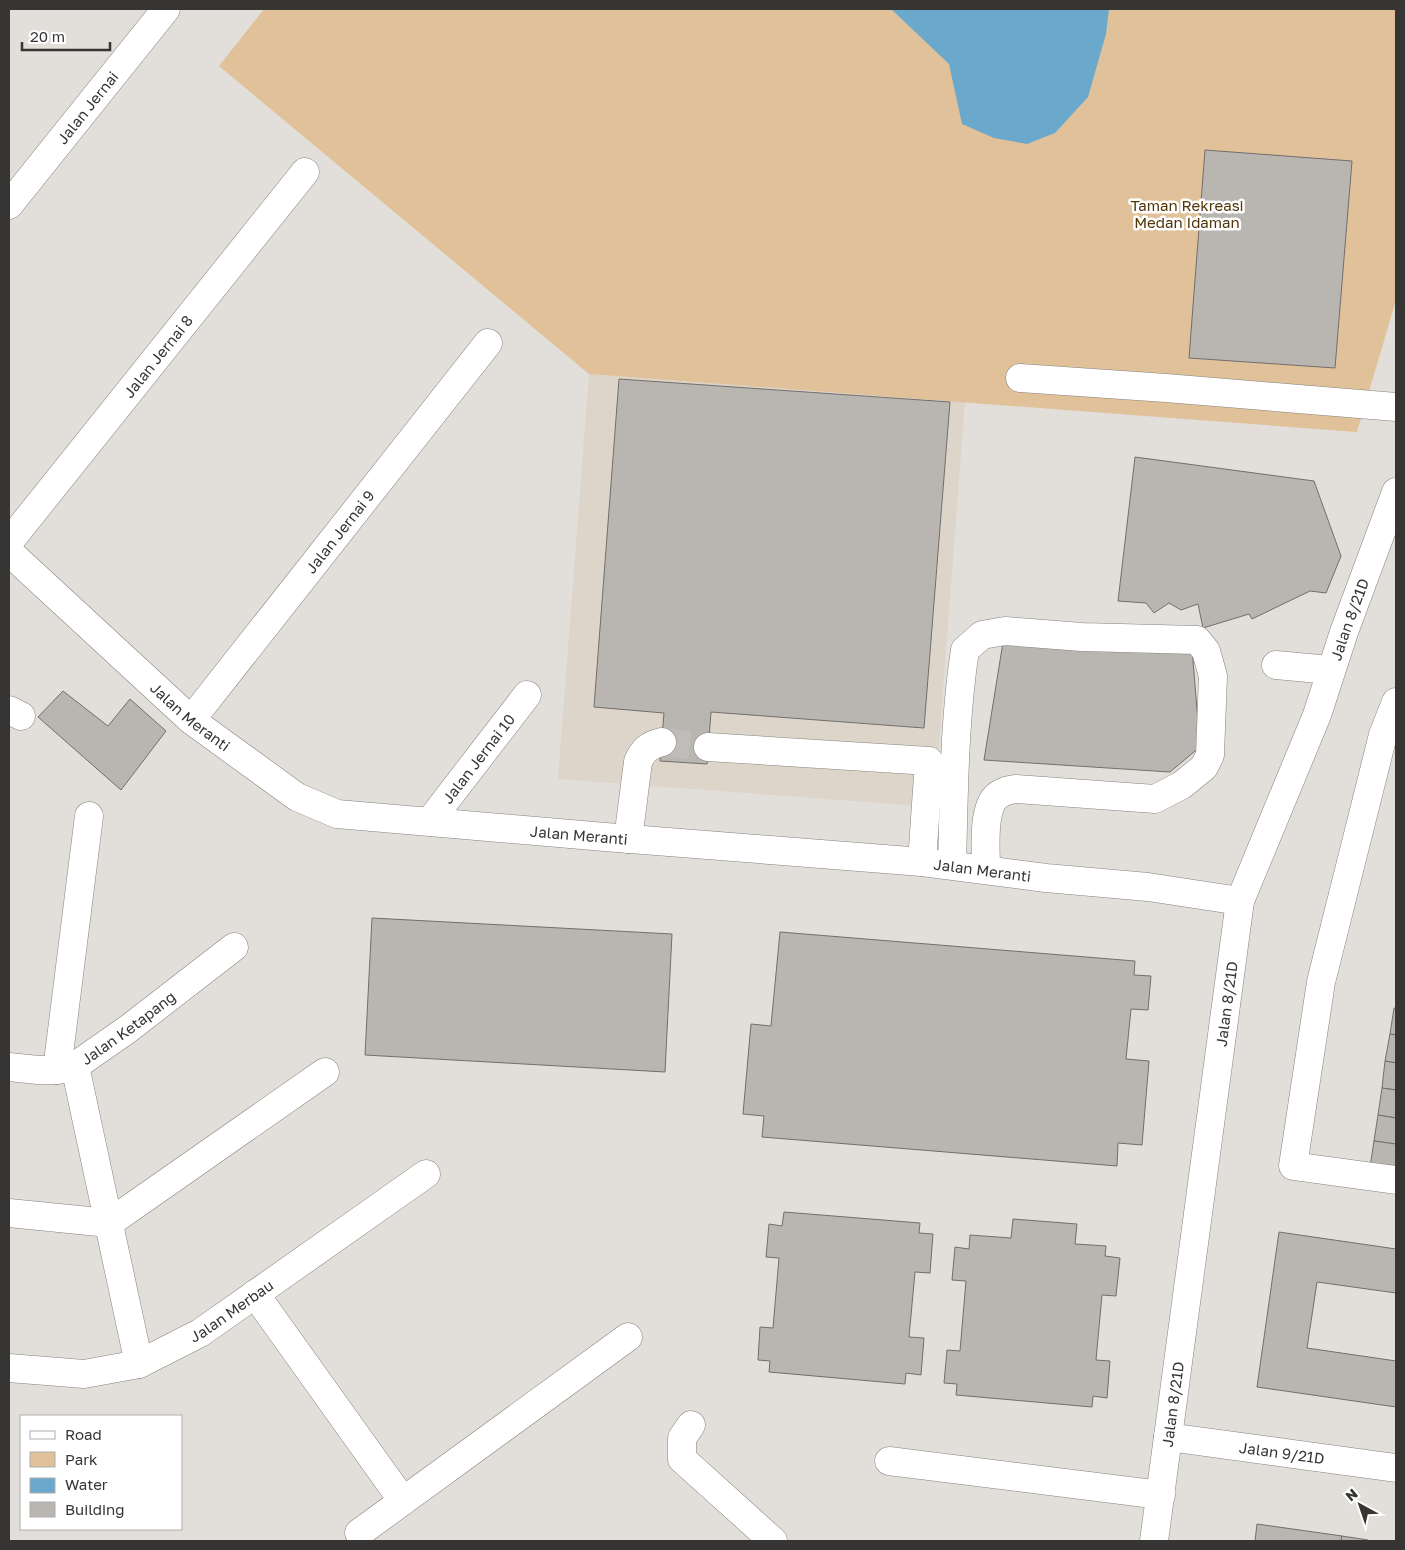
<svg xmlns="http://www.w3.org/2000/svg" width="1405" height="1550" viewBox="0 0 1405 1550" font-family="'Golos Text',sans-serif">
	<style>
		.built { fill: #ddd5ca }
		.green { fill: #e0c19a }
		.water { fill: #6aa8cc }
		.building { fill: #b9b6b1; stroke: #726e6b }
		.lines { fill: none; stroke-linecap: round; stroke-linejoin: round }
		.minor-tunnel { stroke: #c0bcb9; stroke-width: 28; stroke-dasharray: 28 14; stroke-linecap: butt }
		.minor-casing { stroke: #86837f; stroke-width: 29 }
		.minor { stroke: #fff; stroke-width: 28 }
		.labels { text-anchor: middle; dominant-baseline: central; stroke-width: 5; stroke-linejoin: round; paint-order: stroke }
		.street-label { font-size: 15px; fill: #363533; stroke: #fff }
		.park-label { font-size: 15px; fill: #503509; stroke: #fff }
	</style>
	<rect width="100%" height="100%" fill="#e2deda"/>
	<polygon class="built" points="589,374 965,402 934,807 558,779"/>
	<polygon class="green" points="264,9 1396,9 1396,300 1357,432 589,374 219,66"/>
	<polygon class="water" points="891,9 1109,9 1106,34 1088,97 1055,133 1027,144 994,138 962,124 949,64"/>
	<g class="building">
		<polygon points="1205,150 1352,161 1335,368 1189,358"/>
		<polygon points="619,379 950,402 924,728 711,712 707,764 660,761 664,713 594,707"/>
		<polygon points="1135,457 1314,481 1341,556 1326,593 1310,591 1252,619 1249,614 1203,628 1198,604 1181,610 1169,603 1154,613 1146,603 1118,601"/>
		<polygon points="1004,636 1192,648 1200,747 1170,772 984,760"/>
		<polygon points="63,691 108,726 130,699 166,731 121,790 38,717"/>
		<polygon points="372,918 672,934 665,1072 365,1055"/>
		<polygon points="780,932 1135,961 1134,975 1151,976 1148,1010 1131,1009 1126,1059 1149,1061 1142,1145 1118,1143 1117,1166 762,1137 764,1116 743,1114 751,1024 771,1026"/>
		<polygon points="1394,1008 1396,1008 1396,1035 1390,1034"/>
		<polygon points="1390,1034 1396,1035 1396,1063 1385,1061"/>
		<polygon points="1385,1061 1396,1063 1396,1090 1382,1088"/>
		<polygon points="1382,1088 1396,1090 1396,1118 1378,1115"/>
		<polygon points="1378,1115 1396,1118 1396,1144 1374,1141"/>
		<polygon points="1374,1141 1396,1144 1396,1171 1370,1167"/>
		<polygon points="784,1212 920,1223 919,1233 933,1234 930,1273 915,1272 909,1337 924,1338 921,1375 906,1373 905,1384 769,1372 770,1361 758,1360 760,1327 773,1328 779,1258 766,1257 769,1224 782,1226"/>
		<polygon points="1013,1219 1077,1224 1075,1244 1106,1246 1105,1256 1120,1258 1116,1296 1102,1295 1096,1360 1110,1361 1107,1398 1093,1396 1092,1407 956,1395 957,1384 944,1383 947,1350 960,1351 966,1281 952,1280 955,1247 969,1249 970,1235 1011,1238"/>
		<polygon points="1279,1232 1396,1249 1396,1293 1317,1282 1307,1348 1396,1361 1396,1407 1257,1387"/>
		<polygon points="1257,1524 1342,1536 1341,1541 1255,1541"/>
		<polygon points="1342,1536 1368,1540 1368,1541 1341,1541"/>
	</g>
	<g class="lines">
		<polyline class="minor-tunnel" points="662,742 708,747"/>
		<g class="minor-casing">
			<g id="minor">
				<path id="s1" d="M 9,205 L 166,9"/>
				<polyline points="1020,378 1166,388 1396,407"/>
				<path id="s2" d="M 9,542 L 305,172"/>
				<path id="s3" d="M 9,552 L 191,720 L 297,797 L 337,814 L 605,837 L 922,862 L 1046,878 L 1148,887 L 1240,901"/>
				<polyline points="1276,665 1330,670"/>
				<polyline points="1396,702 1383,735 1321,982 1293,1166 1396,1180"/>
				<polyline points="9,710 21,716"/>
				<path id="s4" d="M 191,720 L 488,343"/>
				<polyline points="708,747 929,761 922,862"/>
				<path id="s5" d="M 430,821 L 527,695"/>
				<path d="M 628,839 L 638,762 C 643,750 649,745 662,742"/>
				<path d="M 952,865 C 954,793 954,721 965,650 L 982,635 L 1005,631 L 1082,637 L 1197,640 L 1206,651 L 1213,676 L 1210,755 L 1204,767 L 1182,785 L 1155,799 L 1016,789 C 1007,790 997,793 992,802 C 983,820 986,850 986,870"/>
				<polyline points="75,1066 139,1364"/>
				<path id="s6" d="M 9,1067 L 38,1070 L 57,1070 L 75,1066 L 128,1029 L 234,947"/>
				<polyline points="57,1070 89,816"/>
				<polyline points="9,1213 109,1223 325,1072"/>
				<polyline points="255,1294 403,1501"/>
				<path id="s7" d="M 9,1368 L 84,1374 L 139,1364 L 200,1333 L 426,1174"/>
				<polyline points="691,1425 682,1438 682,1459 773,1541"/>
				<path id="s8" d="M 1168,1437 L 1396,1468"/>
				<polyline points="889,1461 1161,1495"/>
				<polyline points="359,1533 628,1337"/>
				<path id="s9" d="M 1154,1541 L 1240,901 L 1317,715 L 1344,632 L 1396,492"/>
			</g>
		</g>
		<use href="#minor" class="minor"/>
	</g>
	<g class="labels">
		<g class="street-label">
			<text stroke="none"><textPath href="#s1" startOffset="125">Jalan Jernai</textPath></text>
			<text stroke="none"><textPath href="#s2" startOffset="238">Jalan Jernai 8</textPath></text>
			<text stroke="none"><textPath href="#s4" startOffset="240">Jalan Jernai 9</textPath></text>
			<text stroke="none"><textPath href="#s9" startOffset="948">Jalan 8/21D</textPath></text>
			<text stroke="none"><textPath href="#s3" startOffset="245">Jalan Meranti</textPath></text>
			<text stroke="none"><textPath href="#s5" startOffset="79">Jalan Jernai 10</textPath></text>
			<text stroke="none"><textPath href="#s3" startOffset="665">Jalan Meranti</textPath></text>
			<text stroke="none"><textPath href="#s3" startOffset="1070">Jalan Meranti</textPath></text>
			<text stroke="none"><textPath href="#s9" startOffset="542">Jalan 8/21D</textPath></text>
			<text stroke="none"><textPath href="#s6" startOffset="132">Jalan Ketapang</textPath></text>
			<text stroke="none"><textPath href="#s7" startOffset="238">Jalan Merbau</textPath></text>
			<text stroke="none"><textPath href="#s9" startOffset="138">Jalan 8/21D</textPath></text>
			<text stroke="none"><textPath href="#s8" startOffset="115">Jalan 9/21D</textPath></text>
		</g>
		<g class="park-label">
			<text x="1187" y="205">Taman Rekreasi<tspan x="1187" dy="17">Medan Idaman</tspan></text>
		</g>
	</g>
	<rect width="1405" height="1550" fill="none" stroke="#363533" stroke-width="20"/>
	<rect x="20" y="1415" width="162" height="115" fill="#ffffff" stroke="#afaead"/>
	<rect x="30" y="1431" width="25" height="8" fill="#ffffff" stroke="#afaead"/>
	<text x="65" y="1440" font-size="15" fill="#363533">Road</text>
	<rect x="30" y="1452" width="25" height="15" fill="#e0c19a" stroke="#afaead"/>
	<text x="65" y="1465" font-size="15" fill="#363533">Park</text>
	<rect x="30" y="1478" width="25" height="15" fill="#6aa8cc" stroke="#afaead"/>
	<text x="65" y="1490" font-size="15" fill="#363533">Water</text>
	<rect x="30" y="1502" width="25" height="15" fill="#b9b6b1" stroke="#afaead"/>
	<text x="65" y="1515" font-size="15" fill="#363533">Building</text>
	<g transform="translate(1360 1505) rotate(320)" stroke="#ffffff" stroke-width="4" paint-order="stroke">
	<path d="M0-4L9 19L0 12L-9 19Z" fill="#363533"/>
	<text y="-8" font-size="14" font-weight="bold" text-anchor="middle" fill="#363533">N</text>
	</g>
	<path d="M22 42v8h88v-8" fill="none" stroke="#363533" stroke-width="2.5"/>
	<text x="30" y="42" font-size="15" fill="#363533" stroke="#ffffff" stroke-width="4" paint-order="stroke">20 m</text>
</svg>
